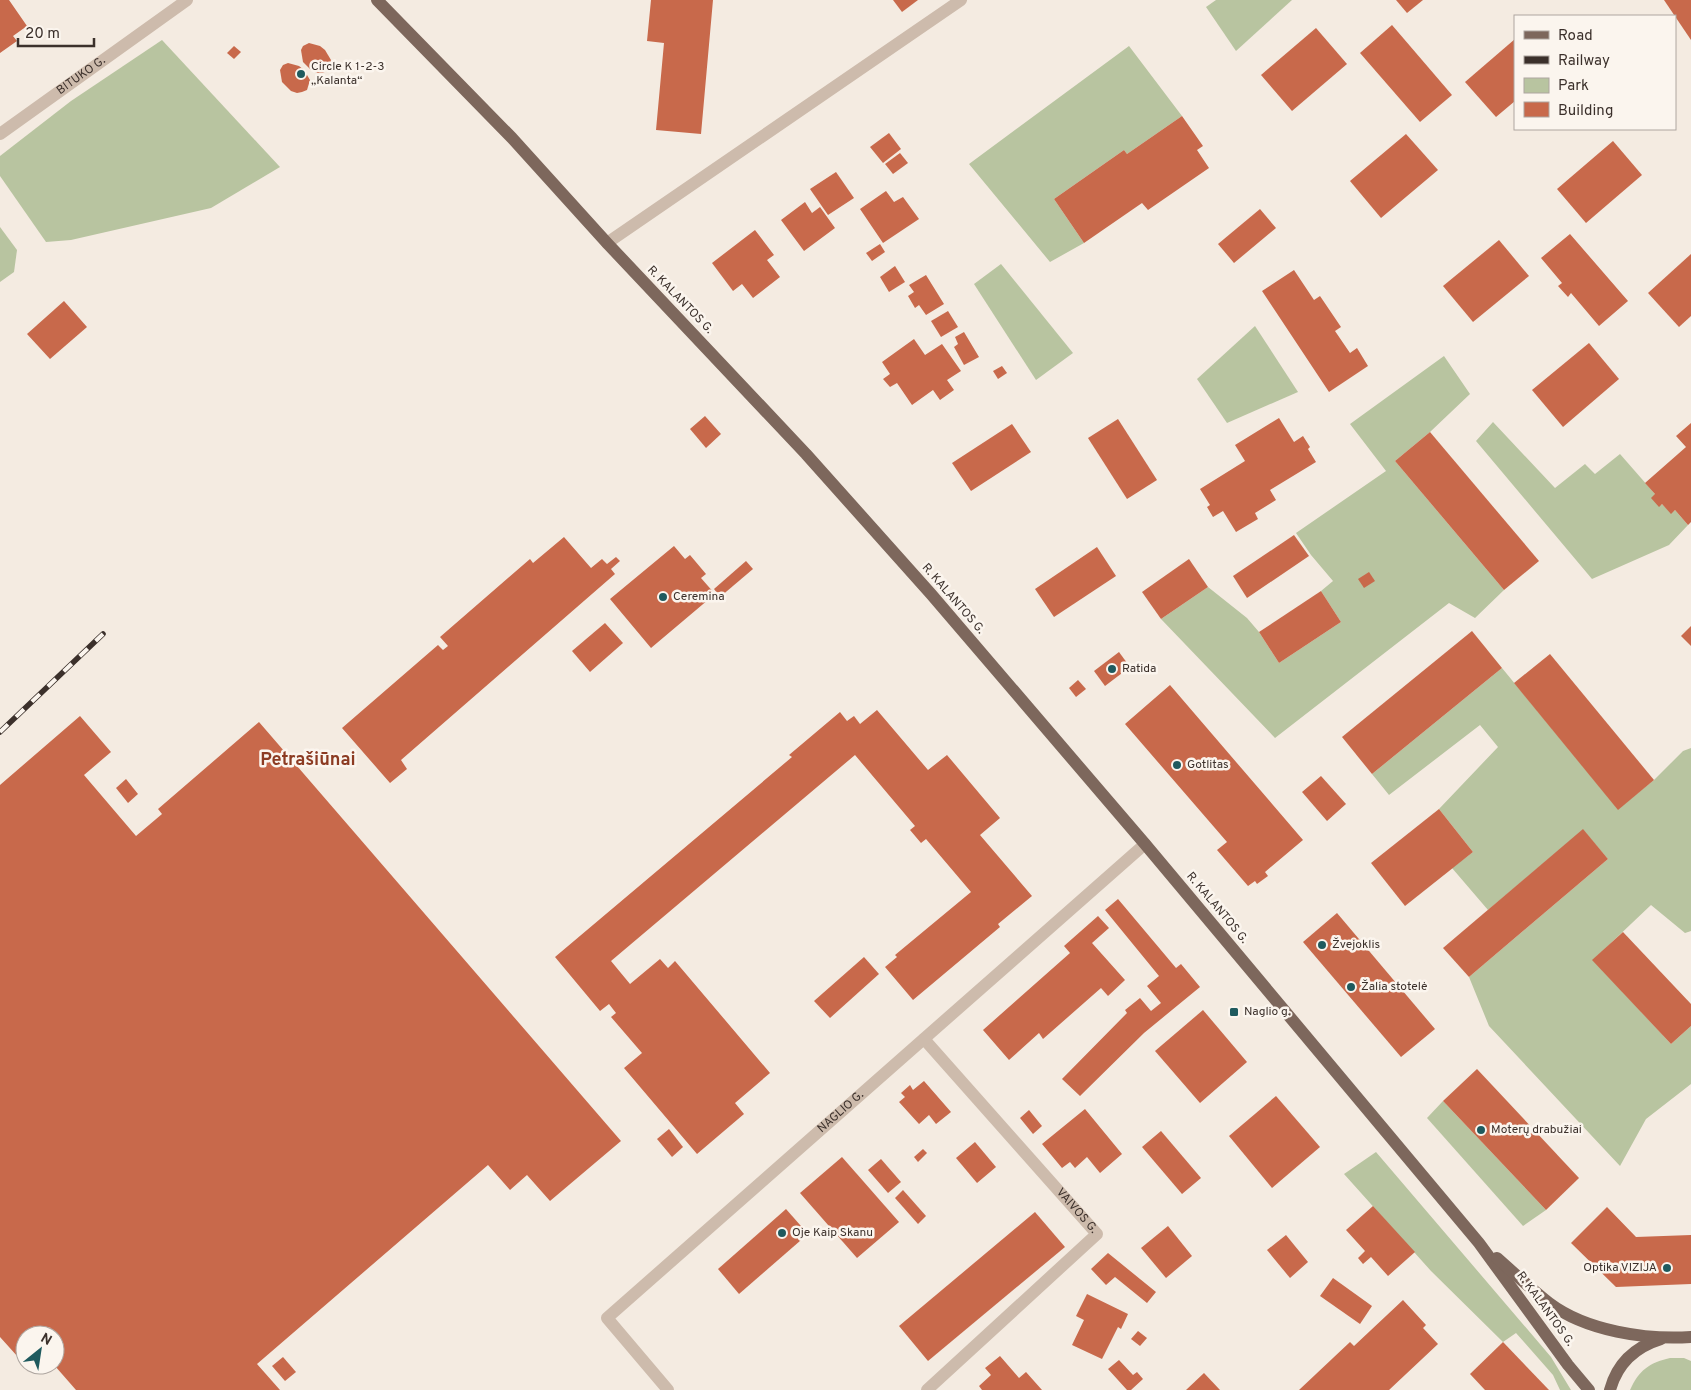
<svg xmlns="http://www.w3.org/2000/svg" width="1691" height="1390" viewBox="0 0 1691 1390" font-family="Overpass,sans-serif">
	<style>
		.green { fill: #b8c4a0 }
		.building { fill: #c8694b }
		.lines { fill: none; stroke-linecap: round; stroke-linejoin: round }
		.minor { stroke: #cdbbac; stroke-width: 12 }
		.primary { stroke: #7d675c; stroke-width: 12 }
		.rail-casing { stroke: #3b302b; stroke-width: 5.5 }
		.rail { stroke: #fbf5ee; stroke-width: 4; stroke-dasharray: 11; stroke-linecap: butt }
		.poi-dot { fill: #1f5a5e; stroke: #fbf5ee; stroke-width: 2 }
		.labels { text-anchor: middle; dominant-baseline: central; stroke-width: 5; stroke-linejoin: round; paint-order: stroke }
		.poi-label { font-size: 12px; fill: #3b302b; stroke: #fbf5ee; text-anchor: start }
		.street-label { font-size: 12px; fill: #3b302b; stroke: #fbf5ee }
		.district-label { font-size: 18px; font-weight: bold; fill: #8c3b22; stroke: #fbf5ee }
	</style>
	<rect width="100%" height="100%" fill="#f4ebe1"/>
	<g class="green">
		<polygon points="1216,0 1292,0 1236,51 1206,7"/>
		<polygon points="162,40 280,167 211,208 71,240 46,242 0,176 0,156 71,101"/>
		<polygon points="1129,46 1182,116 1127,154 1124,150 1054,199 1084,243 1050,262 969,164"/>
		<polygon points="0,227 17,250 14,272 0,282"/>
		<polygon points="1001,264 1073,353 1036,380 974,284"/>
		<polygon points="1255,326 1298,392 1227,423 1197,379"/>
		<polygon points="1444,356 1470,394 1430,432 1395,461 1504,590 1475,618 1449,603 1275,738 1161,619 1208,587 1247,618 1259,632 1279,663 1341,622 1321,591 1333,581 1311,555 1296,533 1386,471 1350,424"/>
		<polygon points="1493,422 1555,488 1585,464 1595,474 1620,454 1655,494 1659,506 1662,504 1671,513 1675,510 1688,525 1669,545 1592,579 1476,441"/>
		<polygon points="1502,668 1618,809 1654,780 1683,751 1691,748 1691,931 1685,933 1651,905 1593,960 1671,1044 1691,1026 1691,1084 1646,1119 1620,1166 1489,1026 1469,977 1608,859 1583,830 1488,910 1452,868 1473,852 1439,809 1498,747 1480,725 1389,795 1372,774"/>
		<polygon points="1443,1101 1546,1210 1523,1226 1427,1118"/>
		<polygon points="1376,1152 1551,1357 1571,1390 1560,1390 1553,1375 1516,1333 1503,1342 1431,1271 1344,1174"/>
		<path d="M 1670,1358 L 1684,1358 L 1691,1361 L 1691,1390 L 1630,1390 C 1639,1370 1649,1363 1670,1358 Z"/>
	</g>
	<g class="building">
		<polygon points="0,0 9,0 27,26 13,36 17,41 0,53"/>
		<polygon points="651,0 713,0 701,134 656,130 664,43 647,41"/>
		<polygon points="893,0 918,0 902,12"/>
		<polygon points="1396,0 1423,0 1407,13"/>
		<polygon points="1664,0 1691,0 1691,40"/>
		<polygon points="1392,25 1452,95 1420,122 1360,53"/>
		<polygon points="1316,28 1347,64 1292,111 1261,75"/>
		<polygon points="1515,39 1515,101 1496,117 1465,82"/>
		<polygon points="309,43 320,46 325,50 331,60 328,70 323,73 318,73 312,71 303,62 301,50 303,46"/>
		<polygon points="234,46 241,52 234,59 227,53"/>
		<polygon points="288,63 299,66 304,70 310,80 307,90 302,92 297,93 291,91 282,82 280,70 283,65"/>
		<polygon points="1182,116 1203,146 1197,150 1209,168 1148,210 1142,203 1084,243 1054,199 1124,150 1127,154"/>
		<polygon points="889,133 901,149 883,163 870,147"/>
		<polygon points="1406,134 1438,170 1381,218 1350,181"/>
		<polygon points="1613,141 1642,175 1586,223 1557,189"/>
		<polygon points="900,153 908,163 893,174 885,164"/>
		<polygon points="836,172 854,198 828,215 810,189"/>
		<polygon points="886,191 894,202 903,197 919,219 883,243 860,209"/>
		<polygon points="805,202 812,213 820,207 835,228 804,251 781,220"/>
		<polygon points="1260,209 1276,228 1234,263 1218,244"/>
		<polygon points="755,230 774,255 767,260 780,277 753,298 742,284 733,291 712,263"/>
		<polygon points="1570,234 1628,301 1599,326 1571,293 1568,297 1558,286 1562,283 1541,258"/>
		<polygon points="1499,240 1529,276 1473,322 1443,286"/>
		<polygon points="880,244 885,252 872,261 866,253"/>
		<polygon points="1691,254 1691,316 1679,327 1648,293"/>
		<polygon points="895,266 905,282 889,292 880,277"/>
		<polygon points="1294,270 1314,300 1320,296 1341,327 1335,331 1350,353 1357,348 1368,366 1329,392 1262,291"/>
		<polygon points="926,275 944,304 926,315 919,305 915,308 908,296 914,292 909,285"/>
		<polygon points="64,301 87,327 50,359 27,334"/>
		<polygon points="948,311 958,327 941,337 931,321"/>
		<polygon points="964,332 979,357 964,365 954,347 958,344 955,337"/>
		<polygon points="914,339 925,355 942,344 961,371 947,380 954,390 940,400 933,390 912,405 897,383 890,387 883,379 890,374 882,362"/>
		<polygon points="1589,343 1619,379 1563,427 1532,390"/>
		<polygon points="1002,366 1007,373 998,379 993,371"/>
		<polygon points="705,416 721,434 706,448 690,429"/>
		<polygon points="1279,418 1294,442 1303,436 1310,447 1308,449 1316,462 1270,490 1276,500 1255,513 1258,519 1236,532 1223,511 1213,517 1207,507 1210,505 1200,489 1245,461 1235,445"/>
		<polygon points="1118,419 1157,480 1127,499 1088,438"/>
		<polygon points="1691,423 1691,522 1688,525 1675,510 1671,514 1662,504 1659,507 1651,498 1655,494 1645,483 1686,447 1676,436"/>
		<polygon points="1012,424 1031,452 971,491 952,463"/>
		<polygon points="1430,432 1539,561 1504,590 1395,461"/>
		<polygon points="1294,535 1309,556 1247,598 1233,576"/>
		<polygon points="564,537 591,568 602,559 607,564 616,557 620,561 611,569 615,574 401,760 407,769 390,783 342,728 438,645 443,650 448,646 440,637 530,559 533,563"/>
		<polygon points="674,546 685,559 690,555 706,574 701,578 715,594 651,648 610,599"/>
		<polygon points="1097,547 1116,576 1054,617 1035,589"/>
		<polygon points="1189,559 1208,587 1161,619 1142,592"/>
		<polygon points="746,561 753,569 720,597 714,589"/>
		<polygon points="1369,572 1375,581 1364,588 1358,579"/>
		<polygon points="1321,591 1341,622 1279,663 1259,632"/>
		<polygon points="605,623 623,643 590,672 572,651"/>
		<polygon points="1691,626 1691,646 1681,636"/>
		<polygon points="1472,631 1502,668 1372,774 1342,737"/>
		<polygon points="1119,652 1130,667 1105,686 1094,671"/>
		<polygon points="1550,654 1654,780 1618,810 1514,683"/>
		<polygon points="1078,680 1086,689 1076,697 1069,688"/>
		<polygon points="1170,685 1303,840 1265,872 1268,876 1257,884 1255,881 1248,886 1217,850 1227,842 1125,724"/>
		<polygon points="877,710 928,770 947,755 1000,818 980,835 1032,896 998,924 1000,927 913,1000 885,967 897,957 895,955 971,892 926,839 921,843 910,830 915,826 855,755 611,961 630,984 660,959 668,968 675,961 770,1073 735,1103 744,1114 697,1154 624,1068 642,1053 611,1017 616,1013 609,1004 600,1011 555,957 792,757 789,755 840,712 847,721 854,716 860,724"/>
		<polygon points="80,716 111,752 84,775 136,836 162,814 158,809 259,722 621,1141 550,1201 527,1175 510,1190 488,1165 257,1364 280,1390 76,1390 55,1366 55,1335 25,1335 25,1351 18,1357 0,1337 0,785"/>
		<polygon points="1321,776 1346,804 1327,821 1302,792"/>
		<polygon points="126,779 138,794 128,803 116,788"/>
		<polygon points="1439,809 1473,852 1405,906 1371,863"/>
		<polygon points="1583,829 1608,859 1469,977 1443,948"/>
		<polygon points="1118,899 1176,968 1181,964 1200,987 1144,1033 1080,1096 1062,1079 1127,1013 1125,1010 1140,998 1151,1011 1161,1003 1147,986 1159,976 1105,910"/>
		<polygon points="1337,913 1435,1029 1401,1057 1303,942"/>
		<polygon points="1098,916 1109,928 1092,943 1125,980 1108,996 1101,988 1043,1039 1039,1033 1009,1060 983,1030 1070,953 1064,946"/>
		<polygon points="1623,932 1691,1004 1691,1026 1671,1044 1592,960"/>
		<polygon points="864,957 879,974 830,1018 814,1001"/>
		<polygon points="1203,1010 1247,1062 1200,1103 1155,1051"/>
		<polygon points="1477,1069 1579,1178 1546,1210 1443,1101"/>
		<polygon points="924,1081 951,1112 936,1124 929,1115 919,1124 899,1102 905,1097 901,1093 910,1085 913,1090"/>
		<polygon points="1276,1096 1320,1147 1272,1188 1229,1136"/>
		<polygon points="1085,1109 1122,1154 1100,1173 1087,1157 1075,1168 1070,1162 1062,1168 1042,1144"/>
		<polygon points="1029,1110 1042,1126 1033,1134 1020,1118"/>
		<polygon points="669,1129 683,1147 672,1157 657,1139"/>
		<polygon points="1161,1131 1201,1178 1182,1194 1142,1147"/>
		<polygon points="975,1142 996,1167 977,1183 956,1158"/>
		<polygon points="923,1149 927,1153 918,1162 914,1157"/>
		<polygon points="842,1157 899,1222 857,1258 800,1193"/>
		<polygon points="881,1159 901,1182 888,1193 868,1170"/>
		<polygon points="903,1190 926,1216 918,1224 895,1198"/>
		<polygon points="1373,1206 1415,1252 1388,1276 1371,1257 1363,1264 1358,1258 1365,1251 1346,1230"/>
		<polygon points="1607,1207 1636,1237 1691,1235 1691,1284 1616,1287 1571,1243"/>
		<polygon points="786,1209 808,1234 739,1294 718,1269"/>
		<polygon points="1035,1212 1065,1247 928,1361 899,1326"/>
		<polygon points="1168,1226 1192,1256 1166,1278 1141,1248"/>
		<polygon points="1286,1235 1308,1262 1290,1278 1267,1250"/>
		<polygon points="1108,1253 1156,1292 1147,1303 1115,1277 1106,1285 1091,1269"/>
		<polygon points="1333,1278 1372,1306 1360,1324 1320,1296"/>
		<polygon points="1087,1294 1128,1314 1121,1329 1118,1327 1102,1359 1072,1345 1084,1320 1076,1316"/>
		<polygon points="1403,1300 1426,1325 1423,1328 1438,1344 1389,1390 1299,1390 1350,1342 1354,1346"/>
		<polygon points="1138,1331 1147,1338 1140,1346 1131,1339"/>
		<polygon points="1503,1342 1549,1390 1485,1390 1470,1374"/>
		<polygon points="1000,1356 1019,1378 1026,1372 1042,1390 982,1390 979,1386 991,1375 985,1368"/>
		<polygon points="283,1357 296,1372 285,1381 272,1366"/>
		<polygon points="1119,1360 1133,1375 1137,1372 1143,1379 1131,1390 1127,1390 1108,1369"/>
		<polygon points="1204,1373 1220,1390 1186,1390"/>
	</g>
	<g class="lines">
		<g class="minor">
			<path id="s1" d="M 0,134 L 187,0"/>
			<polyline points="607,243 961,0"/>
			<path id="s2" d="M 924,1039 L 1097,1234 L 927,1390"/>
			<path id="s3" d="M 668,1390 L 607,1318 L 1145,844"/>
		</g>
		<g class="primary">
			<polyline points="377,0 512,138 607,243 806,454 931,594 1145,844 1479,1243 1568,1365 1589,1390"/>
			<path d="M 1497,1258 C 1514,1273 1531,1289 1549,1303 C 1586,1331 1646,1340 1691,1337"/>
			<path d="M 1610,1390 C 1617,1364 1635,1347 1661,1339"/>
		</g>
		<g class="rail-casing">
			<polyline id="rail" points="0,732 103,634"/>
		</g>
		<use href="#rail" class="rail"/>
	</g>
	<g class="poi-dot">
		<circle cx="301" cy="74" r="5"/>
		<circle cx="663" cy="597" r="5"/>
		<circle cx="1112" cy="669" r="5"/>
		<circle cx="1177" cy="765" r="5"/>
		<circle cx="1322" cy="945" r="5"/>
		<circle cx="1351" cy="987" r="5"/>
		<rect x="1229" y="1007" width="10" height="10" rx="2.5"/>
		<circle cx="1481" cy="1130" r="5"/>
		<circle cx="782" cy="1233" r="5"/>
		<circle cx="1667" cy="1268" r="5"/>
	</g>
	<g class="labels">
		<g class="poi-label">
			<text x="311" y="67">Circle K 1-2-3<tspan x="311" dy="14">„Kalanta“</tspan></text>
			<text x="673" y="597">Ceremina</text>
			<text x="1122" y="669">Ratida</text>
			<text x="1187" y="765">Gotlitas</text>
			<text x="1332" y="945">Žvejoklis</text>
			<text x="1361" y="987">Žalia stotelė</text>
			<text x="1244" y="1012">Naglio g.</text>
			<text x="1491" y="1130">Moterų drabužiai</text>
			<text x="792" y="1233">Oje Kaip Skanu</text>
			<text x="1657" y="1268" text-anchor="end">Optika VIZIJA</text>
		</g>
		<g class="street-label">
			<text stroke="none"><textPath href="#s1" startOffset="100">BITUKO G.</textPath></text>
			<text transform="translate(680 300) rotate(46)">R. KALANTOS G.</text>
			<text transform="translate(953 599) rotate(49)">R. KALANTOS G.</text>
			<text transform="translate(1217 908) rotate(50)">R. KALANTOS G.</text>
			<text stroke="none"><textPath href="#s3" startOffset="406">NAGLIO G.</textPath></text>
			<text stroke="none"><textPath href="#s2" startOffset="230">VAIVOS G.</textPath></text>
			<text transform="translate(1545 1309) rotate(54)">R. KALANTOS G.</text>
		</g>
		<g class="district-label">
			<text x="308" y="760">Petrašiūnai</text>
		</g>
	</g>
	<rect x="1514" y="15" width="162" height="115" fill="#fbf5ee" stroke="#aea6a0"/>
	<rect x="1524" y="31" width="25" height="8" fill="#7d675c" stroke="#aea6a0"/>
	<text x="1558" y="40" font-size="15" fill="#3b302b">Road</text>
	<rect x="1524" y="56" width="25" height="8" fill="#3b302b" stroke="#aea6a0"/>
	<text x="1558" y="65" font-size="15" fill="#3b302b">Railway</text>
	<rect x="1524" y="78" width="25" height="15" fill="#b8c4a0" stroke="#aea6a0"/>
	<text x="1558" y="90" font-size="15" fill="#3b302b">Park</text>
	<rect x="1524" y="102" width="25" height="15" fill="#c8694b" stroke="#aea6a0"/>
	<text x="1558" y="115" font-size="15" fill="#3b302b">Building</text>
	<g transform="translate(40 1350) rotate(30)"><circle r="24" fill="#fbf5ee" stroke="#aea6a0"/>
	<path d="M0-4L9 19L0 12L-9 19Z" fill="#1f5a5e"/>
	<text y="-8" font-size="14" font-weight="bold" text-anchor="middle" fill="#3b302b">N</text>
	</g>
	<path d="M18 38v8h76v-8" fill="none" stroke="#3b302b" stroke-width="2.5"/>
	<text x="25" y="38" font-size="15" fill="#3b302b" stroke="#fbf5ee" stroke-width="4" paint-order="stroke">20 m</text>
</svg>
